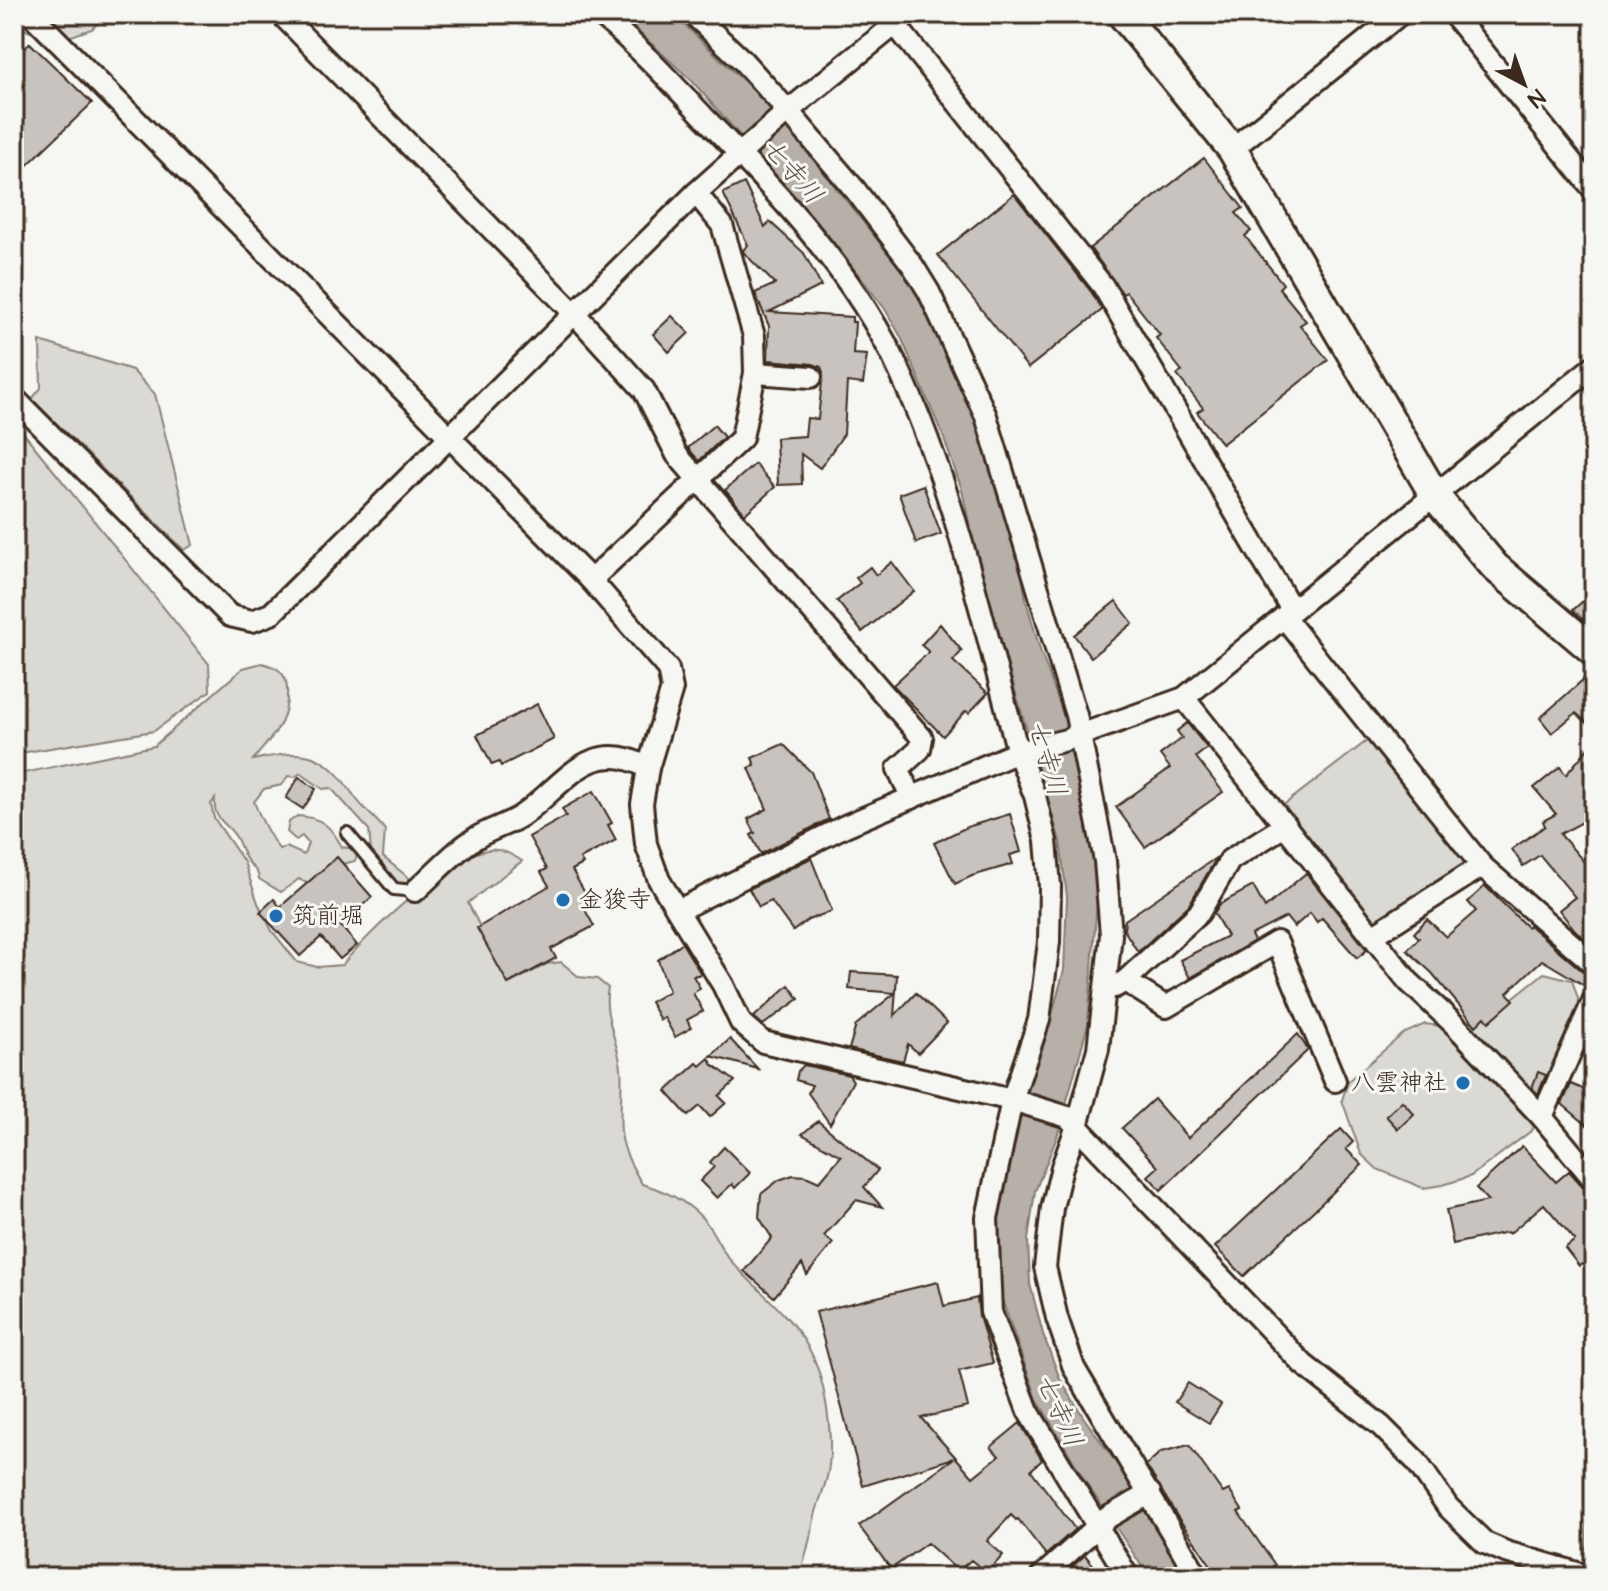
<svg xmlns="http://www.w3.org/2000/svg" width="1608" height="1591" viewBox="0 0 1608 1591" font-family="'Architects Daughter','Klee One',sans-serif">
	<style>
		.green { fill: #dad9d3; stroke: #8a8278; stroke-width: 2 }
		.water { fill: #b6b0a9; stroke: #857a71; stroke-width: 2 }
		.building { fill: #c8c3be; stroke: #3b2a1e; stroke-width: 2 }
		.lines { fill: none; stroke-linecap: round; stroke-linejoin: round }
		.lane-casing { stroke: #3b2a1e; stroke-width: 16 }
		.street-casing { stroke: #3b2a1e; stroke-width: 26 }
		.secondary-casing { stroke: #3b2a1e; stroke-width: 34 }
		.lane { stroke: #f6f6f2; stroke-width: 10 }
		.street { stroke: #f6f6f2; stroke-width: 20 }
		.secondary { stroke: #f6f6f2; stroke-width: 28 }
		.poi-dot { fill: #1f6fb2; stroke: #f6f6f2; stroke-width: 3 }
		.labels { text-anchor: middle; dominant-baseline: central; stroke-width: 6; stroke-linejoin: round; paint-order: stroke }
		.poi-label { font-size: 24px; fill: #3b2a1e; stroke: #f6f6f2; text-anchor: start }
		.water-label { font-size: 26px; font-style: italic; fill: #605248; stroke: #f6f6f2 }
	</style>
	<rect width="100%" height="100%" fill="#f6f6f2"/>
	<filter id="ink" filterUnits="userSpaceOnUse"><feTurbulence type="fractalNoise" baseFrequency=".0125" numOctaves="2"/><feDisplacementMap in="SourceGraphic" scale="16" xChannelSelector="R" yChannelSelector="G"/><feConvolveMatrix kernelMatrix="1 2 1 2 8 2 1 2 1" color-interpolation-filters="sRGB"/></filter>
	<g filter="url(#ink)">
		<g class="green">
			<polygon points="14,14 107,14 92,29 54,42 14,25"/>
			<polygon points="40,341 132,370 155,394 193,545 184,550 32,399 41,388"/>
			<polygon points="14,421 209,664 210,691 154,731 14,754"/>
			<path d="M 262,663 C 277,667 286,672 287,688 C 289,723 274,734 253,760 C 307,748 323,751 355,797 C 364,810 376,818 385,830 L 383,857 L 409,878 L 406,883 L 396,883 L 376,862 L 371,852 L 369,830 L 331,788 L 323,789 L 300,773 L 296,777 L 288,776 L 282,785 L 264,789 L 254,802 C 260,817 270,837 279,849 L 286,847 L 304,855 L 308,843 L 302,836 L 296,840 L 287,832 L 289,822 L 297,816 C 321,817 331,826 342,847 L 354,849 L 358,854 L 355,861 L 339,865 L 315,893 L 307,883 L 299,879 L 281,892 L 259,879 C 258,871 255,870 250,864 C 243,857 242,849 238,841 C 231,823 212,823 215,799 L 211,804 L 214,818 L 244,862 L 258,903 L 272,931 L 297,962 L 317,967 L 342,965 C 368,934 447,857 487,850 C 501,848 511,854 522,861 L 468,903 L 509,984 L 547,964 L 561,962 L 579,977 L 597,979 L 608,988 C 602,1014 618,1041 621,1068 C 623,1089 619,1111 621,1132 C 623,1151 632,1167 642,1184 C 666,1191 692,1203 708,1225 C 716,1236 721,1250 731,1261 C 756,1289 789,1313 808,1347 C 826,1378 835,1442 827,1477 C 824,1489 819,1501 816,1512 C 810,1535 807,1556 799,1577 L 14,1577 L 14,775 L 154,746 L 243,668 Z"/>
			<polygon points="1372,737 1470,863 1376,923 1281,807"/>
			<polygon points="1544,973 1572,980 1581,1008 1531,1131 1471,1176 1443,1185 1423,1188 1377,1169 1361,1154 1342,1100 1348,1081 1403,1034 1425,1024 1441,1026 1474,1021 1509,1001"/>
			<polygon points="1594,1494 1594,1566 1585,1563 1589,1496"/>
		</g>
		<polygon class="water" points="619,14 673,14 773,109 919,292 971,404 989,451 1017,546 1026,600 1041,653 1062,710 1074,758 1094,848 1097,899 1088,1024 1057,1137 1035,1191 1028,1240 1030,1284 1043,1334 1060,1379 1084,1418 1150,1510 1190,1577 1149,1577 1085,1481 1037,1399 1001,1297 996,1222 1018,1122 1047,1033 1064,970 1067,897 1060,841 980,573 962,490 943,436 901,337 885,309 827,234 692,81"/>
		<g class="building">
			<polygon points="30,43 92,103 14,178 14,59"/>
			<polygon points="1204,158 1243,208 1236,213 1251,231 1245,236 1283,284 1279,288 1306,321 1300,325 1328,360 1222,444 1197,412 1203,408 1177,375 1182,371 1156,338 1160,335 1126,292 1123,294 1090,248"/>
			<polygon points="744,183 765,227 770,222 804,253 821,286 769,312 852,317 852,322 855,322 853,354 867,355 863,384 847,382 844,434 820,468 801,454 802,484 778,485 776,438 805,436 807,418 818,419 823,372 821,367 813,364 768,360 769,326 755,293 775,284 744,253 743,250 748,245 723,193"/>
			<polygon points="1014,194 1092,293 1102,310 1028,368 938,255"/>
			<polygon points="672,316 689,333 669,352 653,334"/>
			<polygon points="714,425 724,437 699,461 688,448"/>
			<polygon points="755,464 775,487 745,514 725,490"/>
			<polygon points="923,485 941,534 916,543 899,494"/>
			<polygon points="892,562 914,591 862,632 837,601 860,583 856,578 870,567 876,575"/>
			<polygon points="1594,591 1594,629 1573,610"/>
			<polygon points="1116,601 1133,623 1091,657 1074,635"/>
			<polygon points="940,624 962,651 953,661 988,693 969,713 966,711 943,736 893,685 929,652 921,645"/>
			<polygon points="1585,678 1594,688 1594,729 1576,713 1552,733 1540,718"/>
			<polygon points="537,704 554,739 501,766 499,762 492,765 477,735"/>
			<polygon points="1187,723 1207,748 1196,757 1223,792 1145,847 1116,807 1170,768 1160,755 1182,738 1177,731"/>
			<polygon points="1594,741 1594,816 1560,834 1584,862 1594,855 1594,947 1575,930 1559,910 1575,897 1540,855 1523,866 1512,849 1545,826 1543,821 1556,814 1534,788 1560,767 1566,775"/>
			<polygon points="783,744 811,772 829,819 761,854 751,835 755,833 748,819 767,809 749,768 755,765 752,758"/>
			<polygon points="299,777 316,789 303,809 286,798"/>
			<polygon points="594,791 612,823 608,825 616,840 580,859 583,864 572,870 591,904 584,908 594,926 551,949 556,958 508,984 477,928 549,886 541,872 547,869 529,837 566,816 562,809"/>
			<polygon points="1010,814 1021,852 1010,855 1013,864 972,876 955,884 934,843 967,827"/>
			<polygon points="337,857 372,897 340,925 357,945 340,959 321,937 300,956 260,912 274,899 280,907"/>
			<polygon points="1217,857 1189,905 1138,952 1124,930 1125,920"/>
			<polygon points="811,858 832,911 808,920 793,931 771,901 759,907 749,889"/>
			<polygon points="1306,873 1367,950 1357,958 1322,918 1317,922 1310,913 1294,927 1286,917 1251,935 1254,941 1190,978 1180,960 1227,936 1214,913 1220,904 1253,886 1265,908"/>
			<polygon points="1485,886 1527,927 1529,925 1594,981 1591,986 1589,988 1542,960 1507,993 1514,1000 1489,1022 1485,1017 1476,1026 1432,973 1407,950 1419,938 1414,933 1427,919 1446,937 1476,911 1468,902"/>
			<polygon points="682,943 701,974 693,976 700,988 693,993 703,1011 687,1020 691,1028 675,1037 664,1017 660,1020 650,1002 669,991 658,960"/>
			<polygon points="851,972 897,975 894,1016 916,993 947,1023 918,1053 908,1044 903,1061 849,1049 856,1025 895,993 849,989"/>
			<polygon points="789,985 799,999 763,1025 754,1017"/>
			<polygon points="1298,1034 1308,1050 1161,1190 1148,1176 1158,1167 1122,1128 1154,1099 1188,1138"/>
			<polygon points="730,1039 758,1069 711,1056"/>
			<polygon points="709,1058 712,1064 735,1081 719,1096 726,1103 710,1117 700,1106 688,1116 666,1091 697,1063 700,1066"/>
			<polygon points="804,1065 849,1075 853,1081 830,1124 808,1093 812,1085 796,1080 798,1071"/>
			<polygon points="1538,1072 1546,1075 1538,1094 1532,1088"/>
			<polygon points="1571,1084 1581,1088 1594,1099 1594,1131 1562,1104"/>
			<polygon points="1402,1101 1414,1114 1398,1129 1386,1116"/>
			<polygon points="818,1121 878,1170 864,1187 882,1207 856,1200 824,1236 833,1243 807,1275 802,1264 774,1297 744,1271 772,1238 759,1217 761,1194 779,1180 793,1175 806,1176 819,1182 841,1156 802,1134"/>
			<polygon points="1341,1129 1353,1142 1346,1149 1362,1165 1244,1276 1215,1247"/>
			<polygon points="1522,1146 1556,1182 1569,1171 1585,1189 1594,1193 1594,1279 1582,1264 1579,1266 1565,1248 1575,1240 1544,1204 1509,1234 1507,1232 1453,1244 1446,1210 1488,1201 1476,1188"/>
			<polygon points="724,1147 750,1173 735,1188 732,1184 717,1198 700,1181 714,1167 710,1162"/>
			<polygon points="938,1282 944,1306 977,1298 979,1316 993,1363 959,1371 968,1407 921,1418 973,1477 999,1456 991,1447 1020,1423 1042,1460 1031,1470 1075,1529 1046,1555 1018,1519 1016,1520 1011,1515 987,1541 1003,1555 987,1573 971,1560 958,1571 927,1543 891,1569 859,1526 954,1458 863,1486 816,1312"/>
			<polygon points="1188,1383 1221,1404 1209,1423 1175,1402"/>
			<polygon points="1189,1445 1223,1493 1229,1490 1242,1510 1238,1512 1275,1565 1257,1577 1219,1577 1177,1516 1146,1465 1161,1452"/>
			<polygon points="1085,1555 1103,1577 1064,1577 1063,1575"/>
		</g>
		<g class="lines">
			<g class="lane-casing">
				<polyline id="lane" points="347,833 394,889 415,891"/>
			</g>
			<g class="street-casing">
				<g id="street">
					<polyline points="31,14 591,580 668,669 672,689 648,768 642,804 646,844 659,880 723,985 741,1023 763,1042 1012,1100 1068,1117 1303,1364 1381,1426 1417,1462 1448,1507 1485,1543 1506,1552 1591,1577"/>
					<polyline points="281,14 575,314 644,390 677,455 922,738 920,749 898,769 912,798"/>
					<path d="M 599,14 C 637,45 670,81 703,116 C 776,191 855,273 899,370 C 955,492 983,623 1018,752 L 1035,796 L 1046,841 L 1050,886 L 1049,942 L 1039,1020 L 1012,1100 L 987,1218 L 991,1312 L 1028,1411 L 1128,1577"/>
					<polyline points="693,14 742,60 788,111 856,191 913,266 929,292 986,416 1076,715 1105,861 1111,935 1098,1049 1077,1126 1062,1167 1052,1208 1045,1267 1057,1318 1074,1368 1198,1577"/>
					<polyline points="887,14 1103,286 1292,610"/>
					<polyline points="1453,14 1594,190"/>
					<polyline points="1232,149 1400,14"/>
					<polyline points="755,373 811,377"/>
					<polyline points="14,398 230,616 252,621 271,614 696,193 788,111 908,14"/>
					<polyline points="591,580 742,438 755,373 754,336 722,225 696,193"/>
					<polyline points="1284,617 1482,866 1594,964"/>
					<polyline points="1184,698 1408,981 1455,1025 1542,1117 1594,1180"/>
					<path d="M 415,891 C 434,874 454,851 476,838 C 490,829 507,825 521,816 C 564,786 590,734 648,768"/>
					<polyline points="679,910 845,826 1018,752 1066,740 1184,698 1594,366"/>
					<polyline points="1374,935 1482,866"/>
					<polyline points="1125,981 1166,1007 1277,942 1335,1081"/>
					<polyline points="1115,987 1125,981 1199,913 1230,860 1286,825"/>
					<polyline points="1542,1117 1594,999"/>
					<polyline points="1041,1577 1107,1518 1150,1493"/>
				</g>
			</g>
			<g class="secondary-casing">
				<polyline id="secondary" points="1122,14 1232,149 1435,496 1495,567 1594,651"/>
			</g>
			<use href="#lane" class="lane"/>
			<use href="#street" class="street"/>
			<use href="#secondary" class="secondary"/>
		</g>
	</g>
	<g class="poi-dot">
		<circle cx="563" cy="900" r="8"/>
		<circle cx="276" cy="916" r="8"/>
		<circle cx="1463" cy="1083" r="8"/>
	</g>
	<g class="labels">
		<g class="poi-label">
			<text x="579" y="900">金狻寺</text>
			<text x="292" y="916">筑前堀</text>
			<text x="1447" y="1083" text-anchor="end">八雲神社</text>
		</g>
		<g class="water-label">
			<text transform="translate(792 171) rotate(49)">七寺川</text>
			<text transform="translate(1047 758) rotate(74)">七寺川</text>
			<text transform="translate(1059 1410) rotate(66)">七寺川</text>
		</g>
	</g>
	<rect width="1608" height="1591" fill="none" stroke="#f6f6f2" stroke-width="48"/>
	<rect x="24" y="24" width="1560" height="1543" fill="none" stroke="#3b2a1e" stroke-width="3" filter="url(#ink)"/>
	<g transform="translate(1524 84) rotate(139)" stroke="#f6f6f2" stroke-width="6" paint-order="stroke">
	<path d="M0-6L14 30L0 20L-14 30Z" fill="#3b2a1e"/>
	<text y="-12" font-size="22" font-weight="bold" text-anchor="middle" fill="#3b2a1e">N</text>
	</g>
</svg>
